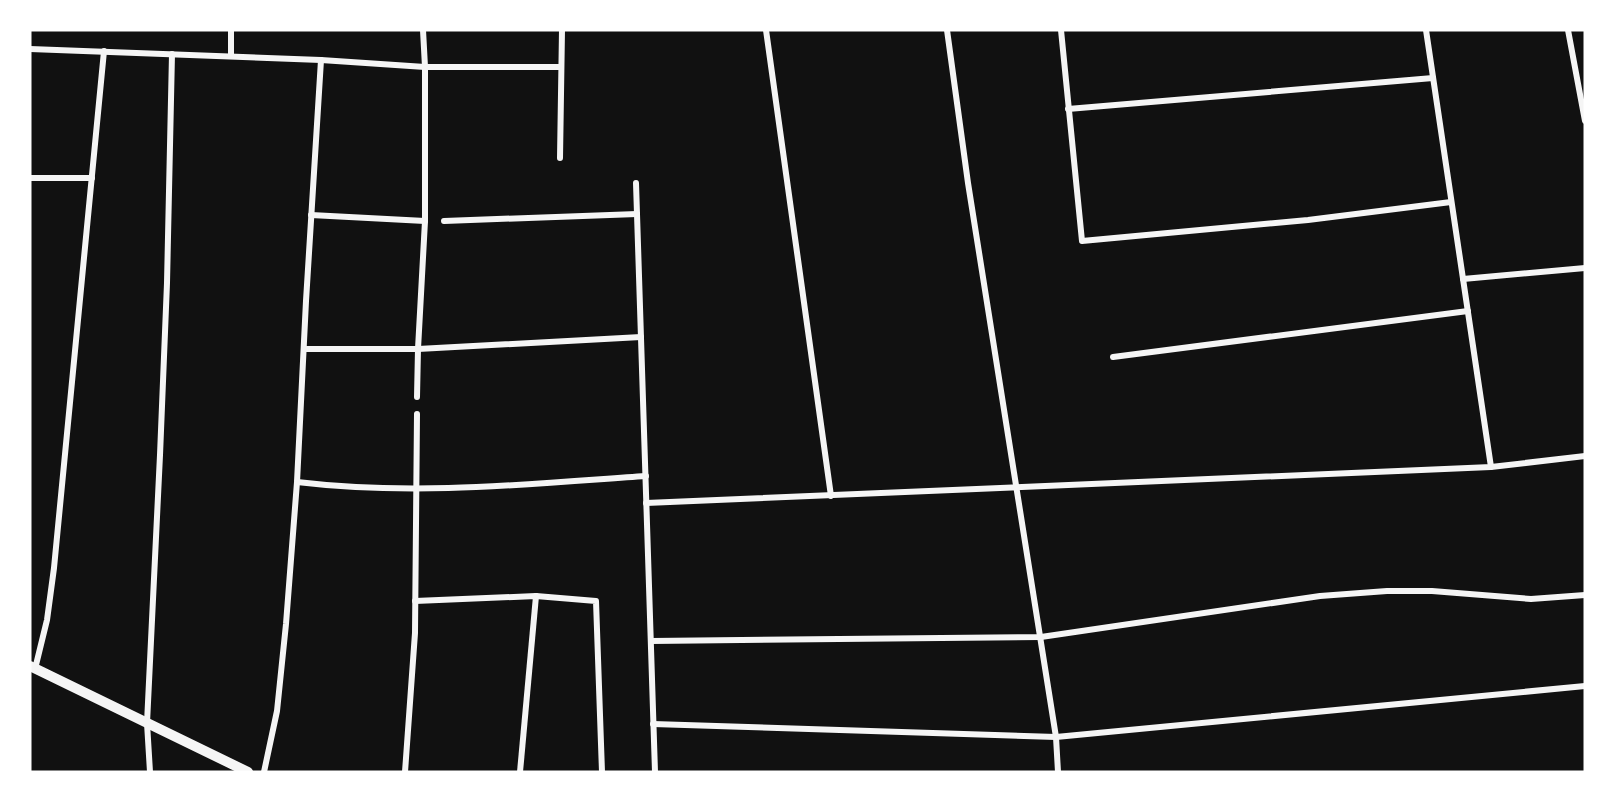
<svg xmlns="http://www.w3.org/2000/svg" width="1615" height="802" viewBox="0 0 1615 802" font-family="Signika,sans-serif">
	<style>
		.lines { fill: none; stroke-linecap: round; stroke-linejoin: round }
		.minor { stroke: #f5f5f5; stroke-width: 6 }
		.tertiary { stroke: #f5f5f5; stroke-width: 10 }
	</style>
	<rect width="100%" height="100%" fill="#111"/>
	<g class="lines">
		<g class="minor">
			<polyline points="766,30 831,496"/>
			<polyline points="947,30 968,183 1056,737 1058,772"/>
			<polyline points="1061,30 1082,241 1308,220 1451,202"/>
			<polyline points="1426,30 1491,467"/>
			<polyline points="1568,30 1585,121"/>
			<polyline points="30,49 321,60 425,67 561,67"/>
			<polyline points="231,56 231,30"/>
			<polyline points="1068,109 1433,78"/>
			<polyline points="560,158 562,30"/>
			<polyline points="30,178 92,178"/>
			<polyline points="636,183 655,772"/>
			<polyline points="311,215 425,221"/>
			<polyline points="444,221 637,214"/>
			<polyline points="1463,279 1585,268"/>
			<polyline points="304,349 418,349 641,337"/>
			<polyline points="1113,357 1468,311"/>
			<polyline points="417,397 418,349 425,221 425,67 423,30"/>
			<path d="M 297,482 C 413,496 530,484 646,476"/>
			<polyline points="646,503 1491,467 1585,456"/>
			<polyline points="415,601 536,596 596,601 602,772"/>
			<polyline points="651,641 1041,637 1320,596 1387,591 1432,591 1531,599 1585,595"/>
			<polyline points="35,669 47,620 54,568 104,51"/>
			<polyline points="653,724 1056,737 1585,686"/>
			<polyline points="150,772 147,723 160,455 167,283 172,54"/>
			<polyline points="264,772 277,711 286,624 297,482 306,301 321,60"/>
			<polyline points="405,772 415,633 417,414"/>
			<polyline points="520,772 536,596"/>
		</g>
		<polyline class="tertiary" points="30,666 248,772"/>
	</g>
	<rect width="1615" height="802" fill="none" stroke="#ffffff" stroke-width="63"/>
</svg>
